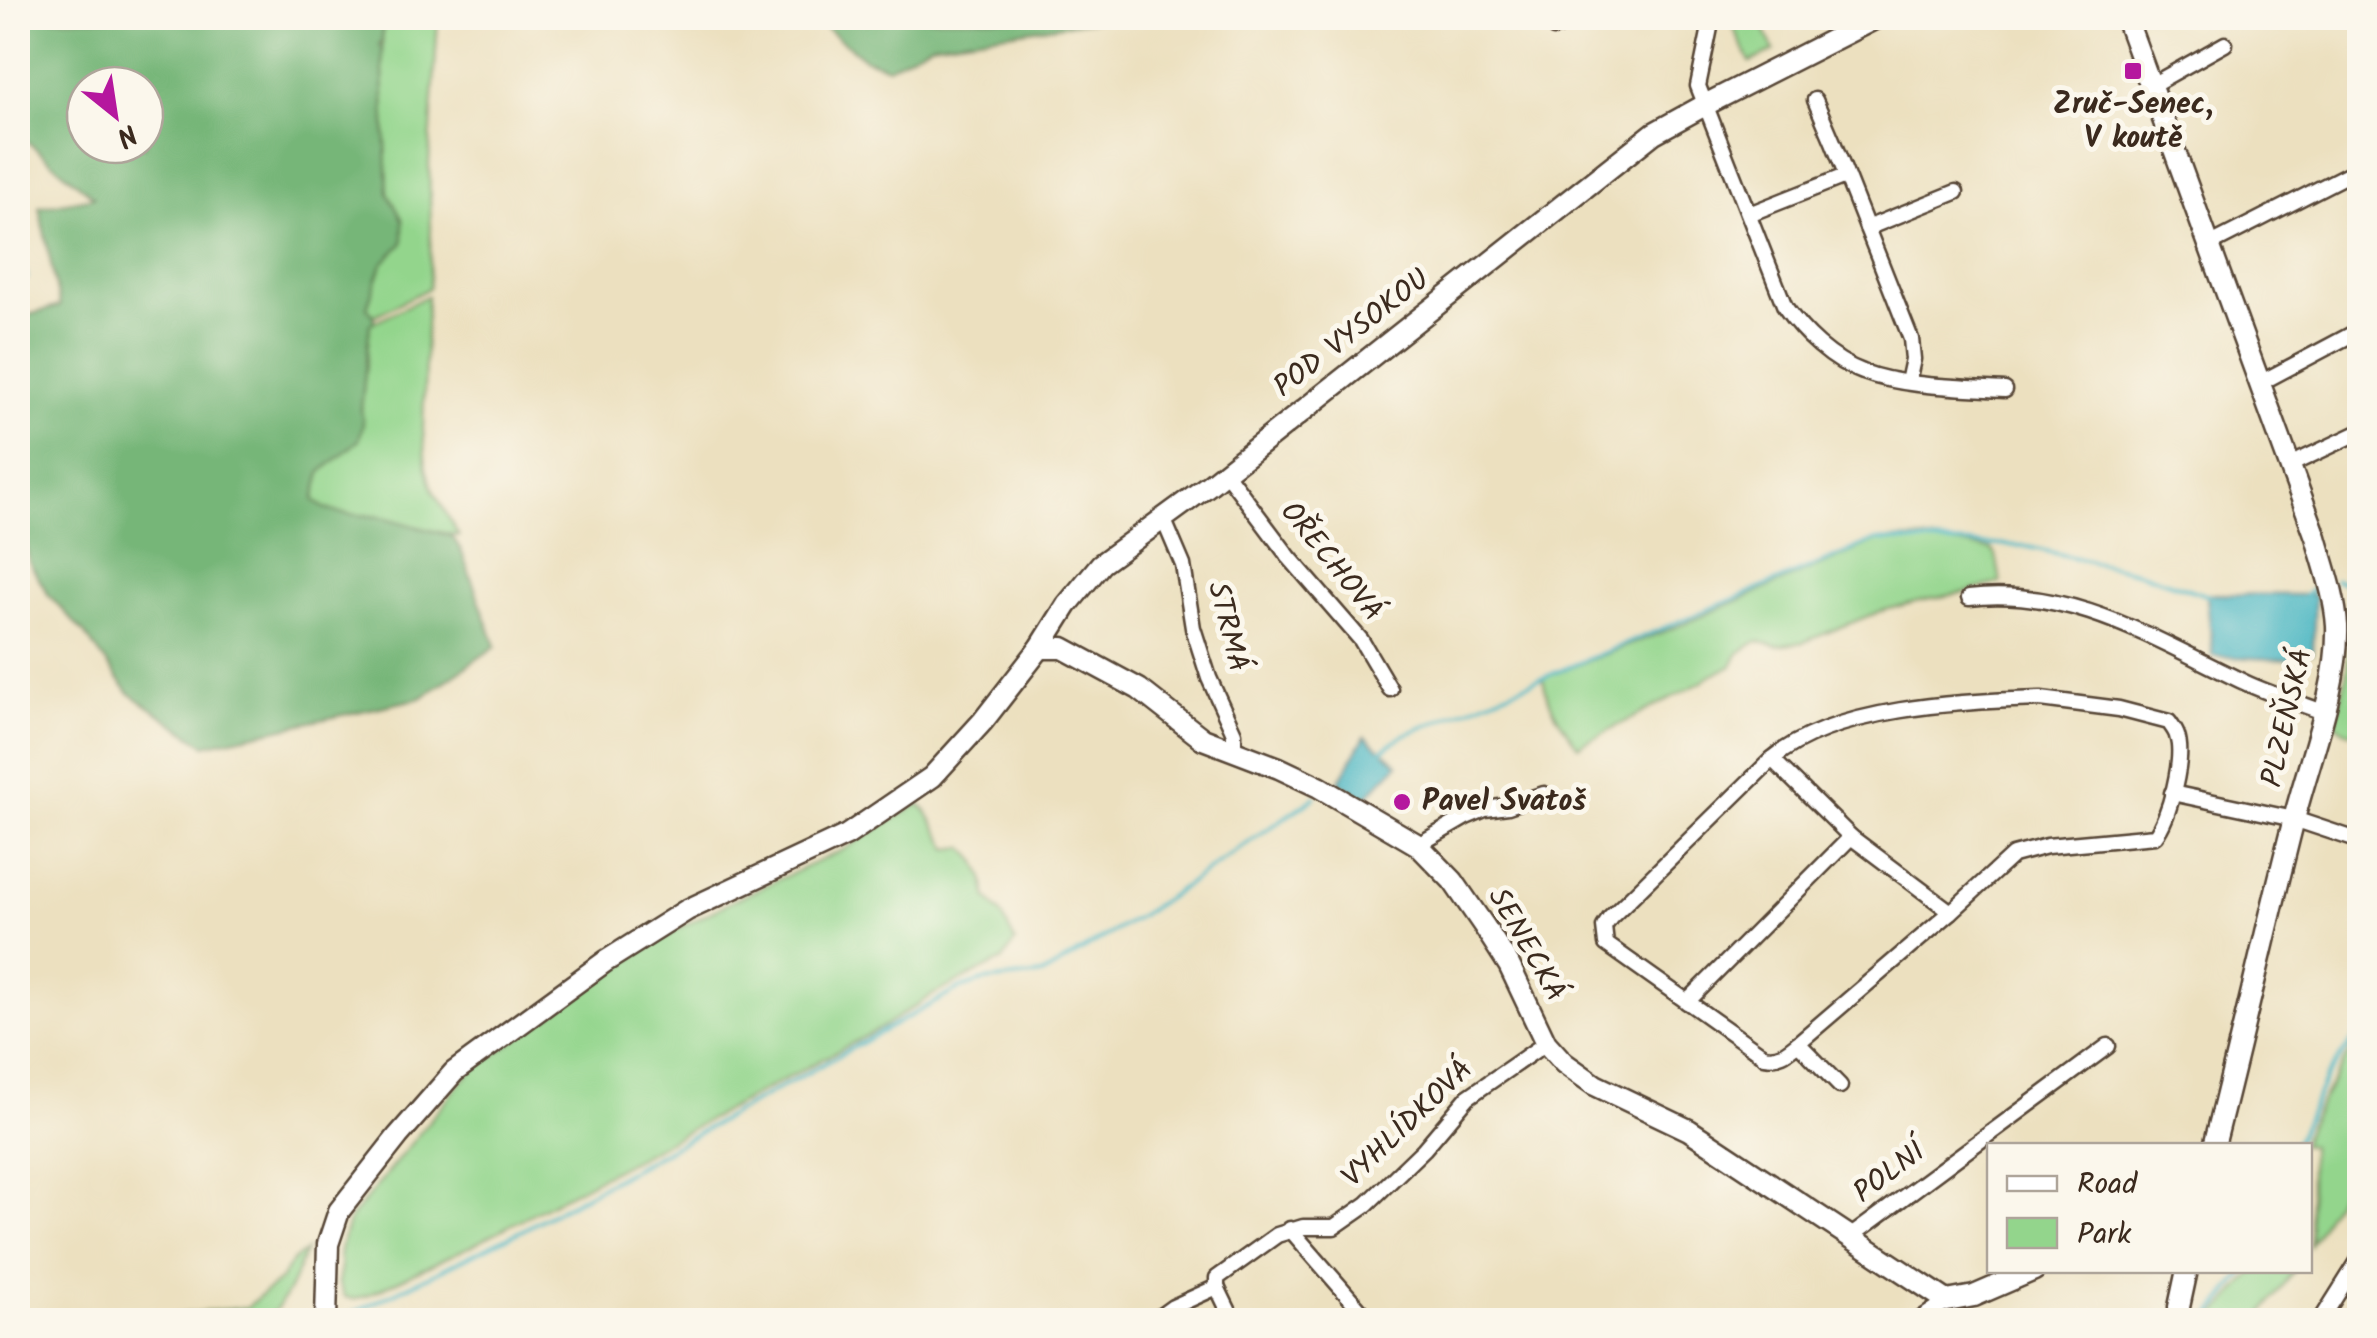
<svg xmlns="http://www.w3.org/2000/svg" width="2377" height="1338" viewBox="0 0 2377 1338" font-family="Kalam,sans-serif">
	<style>
		.green { fill: #93d58c; stroke: #678055; stroke-width: 2.5 }
		.forest { fill: #76b678; stroke: #58704b; stroke-width: 2.5; fill-rule: evenodd }
		.water { fill: #48b6c2; stroke: #427070; stroke-width: 2.5 }
		.lines { fill: none; stroke-linecap: round; stroke-linejoin: round }
		.stream { stroke: #48b6c2; stroke-width: 4 }
		.street-casing { stroke: #564536; stroke-width: 19 }
		.secondary-casing { stroke: #564536; stroke-width: 25 }
		.street { stroke: #fff; stroke-width: 14 }
		.secondary { stroke: #fff; stroke-width: 20 }
		.poi-dot { fill: #b5179e; stroke: #fbf7ec; stroke-width: 4 }
		.labels { text-anchor: middle; dominant-baseline: central; stroke-width: 10; stroke-linejoin: round; paint-order: stroke }
		.poi-label { font-size: 30px; font-weight: bold; fill: #3b2a1e; stroke: #fbf7ec }
		.street-label { font-size: 30px; fill: #3b2a1e; stroke: #fbf7ec }
	</style>
	<rect width="100%" height="100%" fill="#fbf7ec"/>
	<filter id="ink" filterUnits="userSpaceOnUse"><feTurbulence type="fractalNoise" baseFrequency=".01" numOctaves="2"/><feDisplacementMap in="SourceGraphic" scale="20" xChannelSelector="R" yChannelSelector="G"/><feConvolveMatrix kernelMatrix="1 2 1 2 8 2 1 2 1" color-interpolation-filters="sRGB"/></filter>
	<filter id="wash" filterUnits="userSpaceOnUse"><feTurbulence type="fractalNoise" baseFrequency=".0048" numOctaves="4" result="noise"/><feDisplacementMap in="SourceGraphic" scale="40" xChannelSelector="R" yChannelSelector="G"/><feGaussianBlur stdDeviation="2.25" result="paint"/><feColorMatrix in="noise" values="0 0 0 0 0 0 0 0 0 0 0 0 0 0 0 0 0 1.4 0 .05"/><feComposite in="paint" operator="in"/></filter>
	<g filter="url(#wash)">
		<rect width="100%" height="100%" fill="#ece0bf"/>
		<g class="green">
			<polygon points="383,18 438,18 429,164 431,227 429,288 374,316 367,307 382,264 403,221 388,193 382,51"/>
			<polygon points="1729,18 1759,18 1774,51 1750,62"/>
			<path d="M 427,296 L 423,429 L 426,469 L 433,490 L 459,536 L 401,524 C 375,510 334,522 314,500 L 321,472 L 363,424 L 361,409 L 370,324 Z"/>
			<path d="M 1920,539 L 1991,549 L 1996,555 L 2001,582 L 1971,591 L 1915,602 L 1878,612 L 1804,642 L 1777,646 L 1757,641 L 1739,653 L 1731,667 L 1712,674 L 1702,682 L 1578,746 C 1563,726 1546,703 1543,678 L 1686,623 L 1879,540 Z"/>
			<polygon points="2359,601 2359,735 2344,730 2335,723 2346,679 2354,608"/>
			<polygon points="919,804 926,810 949,849 964,847 977,862 984,878 987,897 1001,914 1015,942 1003,960 934,994 881,1028 471,1246 366,1296 354,1299 345,1297 338,1282 341,1267 339,1256 341,1244 350,1219 455,1089 472,1071 641,951 676,930 736,899 843,850"/>
			<polygon points="2359,1036 2359,1157 2310,1245 2310,1146 2301,1145 2312,1118"/>
			<path d="M 305,1251 C 295,1276 287,1304 264,1320 L 134,1320 L 247,1307 L 280,1280 L 292,1261 Z"/>
			<polygon points="2255,1271 2294,1271 2258,1320 2211,1320"/>
		</g>
		<g class="forest">
			<path d="M 18,18 L 383,18 L 382,39 L 379,46 L 382,48 L 388,193 L 403,221 L 403,243 L 382,264 L 367,307 L 374,316 L 374,322 L 370,324 L 361,409 L 363,424 L 359,440 L 321,472 L 314,500 C 331,520 367,512 390,519 C 411,525 431,531 452,536 L 461,550 L 496,646 L 421,698 L 205,745 L 129,693 L 84,633 L 48,594 L 29,562 L 26,547 L 25,507 L 18,487 L 18,318 L 60,306 L 39,207 L 94,197 L 18,134 ZM 85,85 L 145,85 L 145,145 L 85,145 Z"/>
			<polygon points="816,18 1110,18 930,44 888,67 865,59 818,22"/>
		</g>
		<g class="water">
			<polygon points="2210,594 2315,595 2313,653 2301,654 2289,660 2213,656 2207,599"/>
			<polygon points="1365,736 1398,764 1365,798 1339,782"/>
		</g>
		<g class="lines">
			<g class="stream">
				<polyline points="18,252 27,278"/>
				<polyline points="2335,580 2360,586"/>
				<polyline points="2305,596 2321,583"/>
				<polyline points="1378,753 1404,735 1877,540 2024,546 2140,573 2212,597"/>
				<polyline points="2294,1146 2326,1078 2360,1030"/>
				<polyline points="332,1320 351,1314 519,1232 961,988 983,981 1042,975 1154,907 1315,797"/>
				<polyline points="2207,1320 2246,1270"/>
			</g>
		</g>
	</g>
	<g filter="url(#ink)">
		<g class="lines">
			<g class="street-casing">
				<g id="street">
					<path d="M 1712,18 L 1698,86 L 1785,307 C 1803,333 1832,361 1863,372 C 1902,387 1963,387 2005,390"/>
					<polyline points="1554,28 1585,18"/>
					<polyline points="2150,86 2225,44"/>
					<polyline points="1815,100 1833,142 1911,339 1913,359 1908,382"/>
					<polyline points="1749,214 1845,176"/>
					<polyline points="1867,228 1956,192"/>
					<polyline points="2209,245 2360,168"/>
					<polyline points="2260,383 2360,330"/>
					<polyline points="2290,465 2360,432"/>
					<polyline points="1225,472 1289,557 1361,640 1390,689"/>
					<polyline points="1163,518 1183,565 1193,628 1209,678 1234,733 1234,750"/>
					<path d="M 1969,598 C 2071,586 2155,640 2244,682 C 2269,694 2297,702 2323,712"/>
					<path d="M 2041,699 L 2119,709 L 2169,722 C 2172,727 2176,731 2177,736 C 2185,758 2169,819 2155,836 L 2047,846 L 2013,855 L 1951,912 L 1851,837 L 1772,759 C 1833,707 1963,701 2041,699 Z"/>
					<path d="M 1772,759 L 1610,918 L 1604,927 L 1606,944 L 1764,1056 C 1779,1059 1787,1052 1798,1043 L 1951,912"/>
					<polyline points="2172,793 2294,819 2360,841"/>
					<polyline points="1418,845 1466,817 1485,809 1508,806 1544,794"/>
					<polyline points="1687,1002 1851,837"/>
					<polyline points="1798,1043 1840,1086"/>
					<polyline points="1290,1229 1369,1320"/>
					<polyline points="1850,1237 2108,1046"/>
					<polyline points="1217,1287 1233,1320"/>
					<polyline points="1155,1320 1173,1307 1217,1287 1217,1278 1277,1235 1303,1227 1334,1227 1367,1204 1424,1149 1468,1097 1546,1043"/>
					<polyline points="1919,1320 1947,1301"/>
					<polyline points="2321,1320 2360,1258"/>
				</g>
			</g>
			<g class="secondary-casing">
				<g id="secondary">
					<path d="M 2126,18 L 2316,537 C 2324,566 2335,595 2337,626 C 2339,686 2309,760 2294,819 C 2266,928 2242,1037 2214,1146"/>
					<polyline points="1040,648 1063,648 1139,689 1203,739 1279,768 1319,787 1418,845 1453,881 1484,926 1509,965 1546,1043 1564,1063 1595,1085 1689,1130 1947,1301 1974,1296 2034,1270"/>
					<polyline points="326,1320 328,1244 339,1211 398,1136 454,1072 606,961 687,910 847,835 932,777 983,721 1040,648 1067,605 1101,564 1209,485 1654,133 1705,105 1876,18"/>
					<polyline points="2180,1320 2179,1307 2187,1270"/>
				</g>
			</g>
			<use href="#street" class="street"/>
			<use href="#secondary" class="secondary"/>
		</g>
	</g>
	<g class="poi-dot">
		<rect x="2123" y="61" width="20" height="20" rx="5"/>
		<circle cx="1402" cy="802" r="10"/>
	</g>
	<g class="labels">
		<g class="poi-label">
			<text x="2133" y="105">Zruč-Senec,<tspan x="2133" dy="34">V koutě</tspan></text>
			<text x="1422" y="802" text-anchor="start">Pavel Svatoš</text>
		</g>
		<g class="street-label">
			<text transform="translate(1352 334) rotate(-38)">POD VYSOKOU</text>
			<text transform="translate(1331 562) rotate(51)">OŘECHOVÁ</text>
			<text transform="translate(1227 627) rotate(76)">STRMÁ</text>
			<text transform="translate(2288 718) rotate(-77)">PLZEŇSKÁ</text>
			<text transform="translate(1526 945) rotate(60)">SENECKÁ</text>
			<text transform="translate(1408 1124) rotate(-44)">VYHLÍDKOVÁ</text>
			<text transform="translate(1890 1173) rotate(-37)">POLNÍ</text>
		</g>
	</g>
	<rect width="2377" height="1338" fill="none" stroke="#fbf7ec" stroke-width="60"/>
	<rect x="1987" y="1143" width="325" height="130" fill="#fbf7ec" stroke="#aea59a" stroke-width="2.5"/>
	<rect x="2007" y="1176" width="50" height="15" fill="#ffffff" stroke="#aea59a" stroke-width="2.5"/>
	<text x="2077" y="1193" font-size="30" fill="#3b2a1e">Road</text>
	<rect x="2007" y="1218" width="50" height="30" fill="#93d58c" stroke="#aea59a" stroke-width="2.5"/>
	<text x="2077" y="1243" font-size="30" fill="#3b2a1e">Park</text>
	<g transform="translate(115 115) rotate(150)"><circle r="48" fill="#fbf7ec" stroke="#aea59a" stroke-width="2.5"/>
	<path d="M0-8L18 38L0 25L-18 38Z" fill="#b5179e"/>
	<text y="-15" font-size="28" font-weight="bold" text-anchor="middle" fill="#3b2a1e">N</text>
	</g>
</svg>
